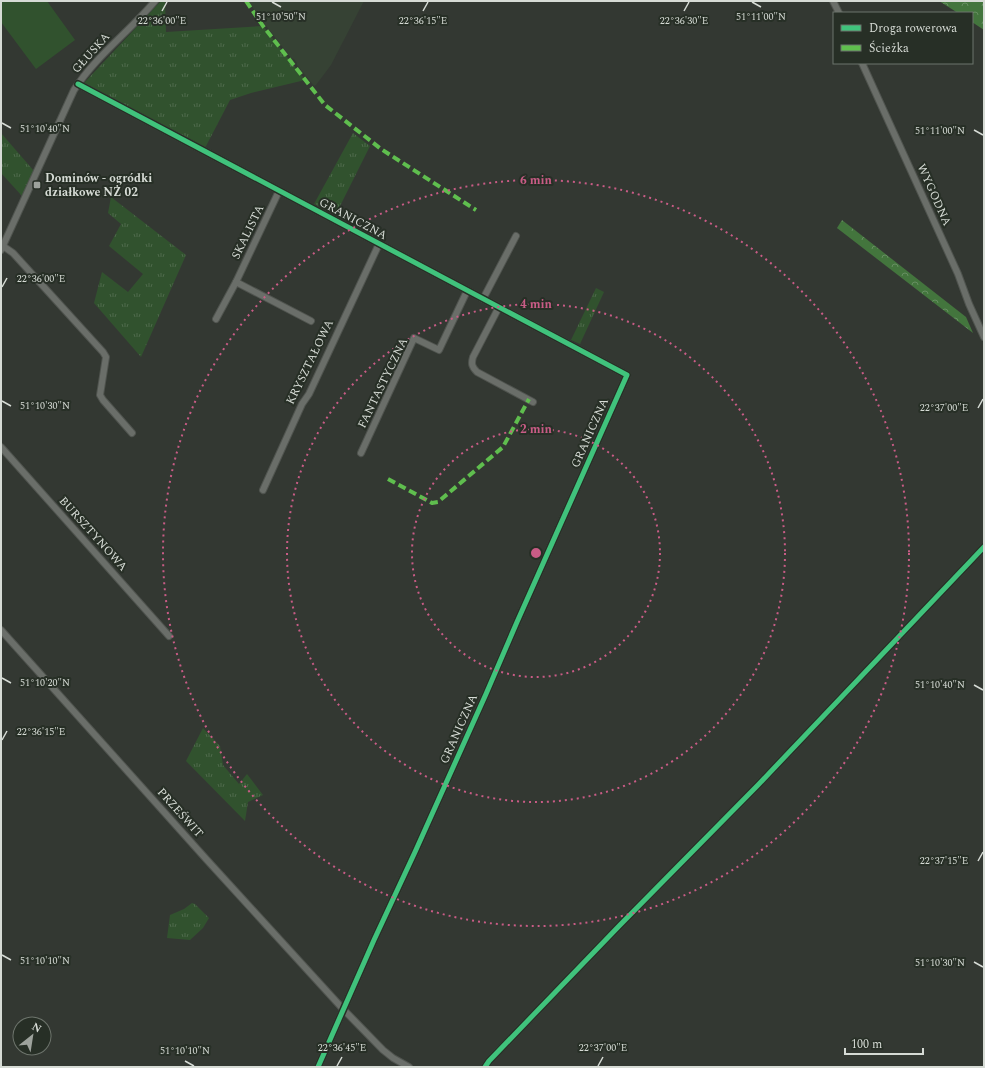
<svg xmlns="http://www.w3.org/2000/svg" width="985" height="1068" viewBox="0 0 985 1068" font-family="Spectral,serif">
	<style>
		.built { fill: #364234 }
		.grass { fill: url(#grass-tufts) }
		.forest { fill: url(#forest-crowns) }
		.garden { fill: #31522e }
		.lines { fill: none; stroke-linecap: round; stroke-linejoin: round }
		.minor-casing { stroke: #50544f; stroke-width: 8 }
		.minor { stroke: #6a6e69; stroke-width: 6 }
		.quiet { stroke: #5fbe4e; stroke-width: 4; stroke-dasharray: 8 4; stroke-linecap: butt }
		.cycleway-casing { stroke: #272f26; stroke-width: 8 }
		.cycleway { stroke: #40c37c; stroke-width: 5 }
		.ticks { fill: none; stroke: #d6dbd5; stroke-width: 1.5 }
		.ring { fill: none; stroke: #c95c86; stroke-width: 2; stroke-dasharray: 2 4 }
		.poi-dot { fill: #9da29c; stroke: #272f26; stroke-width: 1.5 }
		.labels { text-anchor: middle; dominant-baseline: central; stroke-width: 4; stroke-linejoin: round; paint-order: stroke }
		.street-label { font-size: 12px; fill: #d6dbd5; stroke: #272f26 }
		.poi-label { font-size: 12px; font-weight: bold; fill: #d6dbd5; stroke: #272f26; text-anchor: start }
		.ticks-label { font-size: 10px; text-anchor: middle; fill: #d6dbd5; stroke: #272f26; stroke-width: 4; stroke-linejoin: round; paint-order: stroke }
		.centre { fill: #c95c86; stroke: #272f26; stroke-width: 2 }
		.ring-label { font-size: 12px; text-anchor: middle; font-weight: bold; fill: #c95c86; stroke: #272f26; stroke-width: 4; stroke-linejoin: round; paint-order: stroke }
	</style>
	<defs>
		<pattern id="grass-tufts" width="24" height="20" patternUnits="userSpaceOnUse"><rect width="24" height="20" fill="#31522e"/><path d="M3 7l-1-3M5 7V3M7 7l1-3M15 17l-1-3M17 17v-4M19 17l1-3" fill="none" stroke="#4e6a4b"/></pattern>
		<pattern id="forest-crowns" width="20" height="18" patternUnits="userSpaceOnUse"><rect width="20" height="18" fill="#43753d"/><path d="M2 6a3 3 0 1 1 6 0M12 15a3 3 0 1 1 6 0" fill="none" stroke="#668e61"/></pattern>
	</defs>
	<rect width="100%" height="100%" fill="#333832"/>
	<polygon class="built" points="248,1 364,1 331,65 316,85 314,86 297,65 297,63 294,59 291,58 264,23"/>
	<g class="grass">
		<polygon points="161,1 165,1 166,32 263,26 305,80 251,93 230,100 205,148 87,87 84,83"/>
		<polygon points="1,133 34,171 22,196 1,173"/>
		<polygon points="353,133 370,146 336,214 314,204"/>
		<polygon points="111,197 186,255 141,357 94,303 102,272 128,292 143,274 109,246 121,224 108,213"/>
		<polygon points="596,288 604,292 580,344 571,340"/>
		<polygon points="203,728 220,746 223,765 239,784 247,774 263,795 248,802 245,821 186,761"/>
		<polygon points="192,903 195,904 209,918 203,928 190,940 167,938 170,915 184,909"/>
	</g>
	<g class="forest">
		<polygon points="939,1 984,1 984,30 972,22 972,13 958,13"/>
		<polygon points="842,220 966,317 973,333 837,228"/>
	</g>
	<polygon class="garden" points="1,1 47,1 75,40 36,69 1,22"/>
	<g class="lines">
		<g class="minor-casing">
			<g id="minor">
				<polyline points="833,1 839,13"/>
				<polyline points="862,63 958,274 969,304 984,337"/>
				<polyline points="78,84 627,375 517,622 486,694 415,852 374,940 318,1067"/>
				<polyline points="3,246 13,253 103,352 106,357 100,395 103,400 132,433"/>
				<path d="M 1,250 L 74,90 C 96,56 129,32 155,1"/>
				<polyline points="236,282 311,321"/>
				<polyline points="483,299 516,236"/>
				<path d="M 499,307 L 473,357 C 471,364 472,367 477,372 L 533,402"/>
				<polyline points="216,319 236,282 279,191"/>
				<polyline points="1,447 169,636"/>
				<polyline points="361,453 414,338 439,350 467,291"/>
				<polyline points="263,490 302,404 309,394 379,244"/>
				<polyline points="1,630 207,860 343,1009 383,1050 393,1058 409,1067"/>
				<polyline points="485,1067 489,1061 620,925 758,785 984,547"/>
			</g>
		</g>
		<use href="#minor" class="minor"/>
		<g class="quiet">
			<polyline points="246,1 263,26 325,105 381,149 476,210"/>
			<polyline points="388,479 432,503 438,502 503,447 529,399"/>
		</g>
		<g class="cycleway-casing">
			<g id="cycleway">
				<polyline points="78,84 627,375 517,622 486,694 415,852 374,940 318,1067"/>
				<polyline points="485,1067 489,1061 620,925 758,785 984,547"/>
			</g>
		</g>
		<use href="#cycleway" class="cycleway"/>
	</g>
	<path class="ticks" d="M 272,2 L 281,7M 752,2 L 761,7M 162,11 L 167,2M 423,11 L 428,2M 684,11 L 689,2M 2,123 L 11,128M 974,130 L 983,135M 2,287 L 7,278M 2,401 L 11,406M 978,408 L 983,399M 2,678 L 11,683M 974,685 L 983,690M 2,740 L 7,731M 978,861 L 983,852M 2,955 L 11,960M 974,962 L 983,967M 185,1061 L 194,1066M 337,1066 L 342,1057M 598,1066 L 603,1057"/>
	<g class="ring">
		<circle cx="536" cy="553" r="124"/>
		<circle cx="536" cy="553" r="249"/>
		<circle cx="536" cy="553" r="373"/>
	</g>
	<rect class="poi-dot" x="33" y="181" width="8" height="8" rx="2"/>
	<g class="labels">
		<g class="street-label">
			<text transform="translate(91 53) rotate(-48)">GŁUSKA</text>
			<text transform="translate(934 195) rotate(66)">WYGODNA</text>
			<text transform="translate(353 219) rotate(28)">GRANICZNA</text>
			<text transform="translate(248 232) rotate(-64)">SKALISTA</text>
			<text transform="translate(310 362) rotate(-64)">KRYSZTAŁOWA</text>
			<text transform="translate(383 383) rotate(-64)">FANTASTYCZNA</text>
			<text transform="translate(590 433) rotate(-66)">GRANICZNA</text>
			<text transform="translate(93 534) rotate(48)">BURSZTYNOWA</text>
			<text transform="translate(459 729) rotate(-66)">GRANICZNA</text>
			<text transform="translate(180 813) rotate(48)">PRZEŚWIT</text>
		</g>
		<g class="poi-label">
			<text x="45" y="178">Dominów - ogródki<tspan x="45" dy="14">działkowe NŻ 02</tspan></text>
		</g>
	</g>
	<g class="ticks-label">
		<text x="281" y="20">51°10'50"N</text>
		<text x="761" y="20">51°11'00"N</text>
		<text x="162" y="24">22°36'00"E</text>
		<text x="423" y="24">22°36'15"E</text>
		<text x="684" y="24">22°36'30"E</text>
		<text x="45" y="132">51°10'40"N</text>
		<text x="940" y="134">51°11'00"N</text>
		<text x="41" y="282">22°36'00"E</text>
		<text x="45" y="409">51°10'30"N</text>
		<text x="944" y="411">22°37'00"E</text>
		<text x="45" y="686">51°10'20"N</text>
		<text x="940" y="688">51°10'40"N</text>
		<text x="41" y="735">22°36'15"E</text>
		<text x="944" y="864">22°37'15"E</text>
		<text x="45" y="964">51°10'10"N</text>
		<text x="940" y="966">51°10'30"N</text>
		<text x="342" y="1051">22°36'45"E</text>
		<text x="603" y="1051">22°37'00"E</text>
		<text x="185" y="1054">51°10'10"N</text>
	</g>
	<circle cx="536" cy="553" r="6" class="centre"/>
	<g class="ring-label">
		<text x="536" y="184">6 min</text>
		<text x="536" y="308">4 min</text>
		<text x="536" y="433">2 min</text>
	</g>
	<rect width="985" height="1068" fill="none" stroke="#d6dbd5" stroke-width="4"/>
	<rect x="833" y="12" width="140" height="52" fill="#272f26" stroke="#6d746c"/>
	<rect x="841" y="25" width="20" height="6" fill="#40c37c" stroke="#6d746c"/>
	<text x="869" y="32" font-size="12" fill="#d6dbd5">Droga rowerowa</text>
	<rect x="841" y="45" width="20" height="6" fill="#5fbe4e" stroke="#6d746c"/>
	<text x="869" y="52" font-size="12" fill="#d6dbd5">Ścieżka</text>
	<g transform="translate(32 1036) rotate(30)"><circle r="19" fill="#272f26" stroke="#6d746c"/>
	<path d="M0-3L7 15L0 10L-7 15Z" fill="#9da29c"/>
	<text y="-6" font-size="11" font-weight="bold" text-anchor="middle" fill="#d6dbd5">N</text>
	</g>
	<path d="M845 1048v6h78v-6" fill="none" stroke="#d6dbd5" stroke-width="2"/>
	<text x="851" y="1048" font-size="12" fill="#d6dbd5" stroke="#272f26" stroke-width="3" paint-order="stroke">100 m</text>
</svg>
